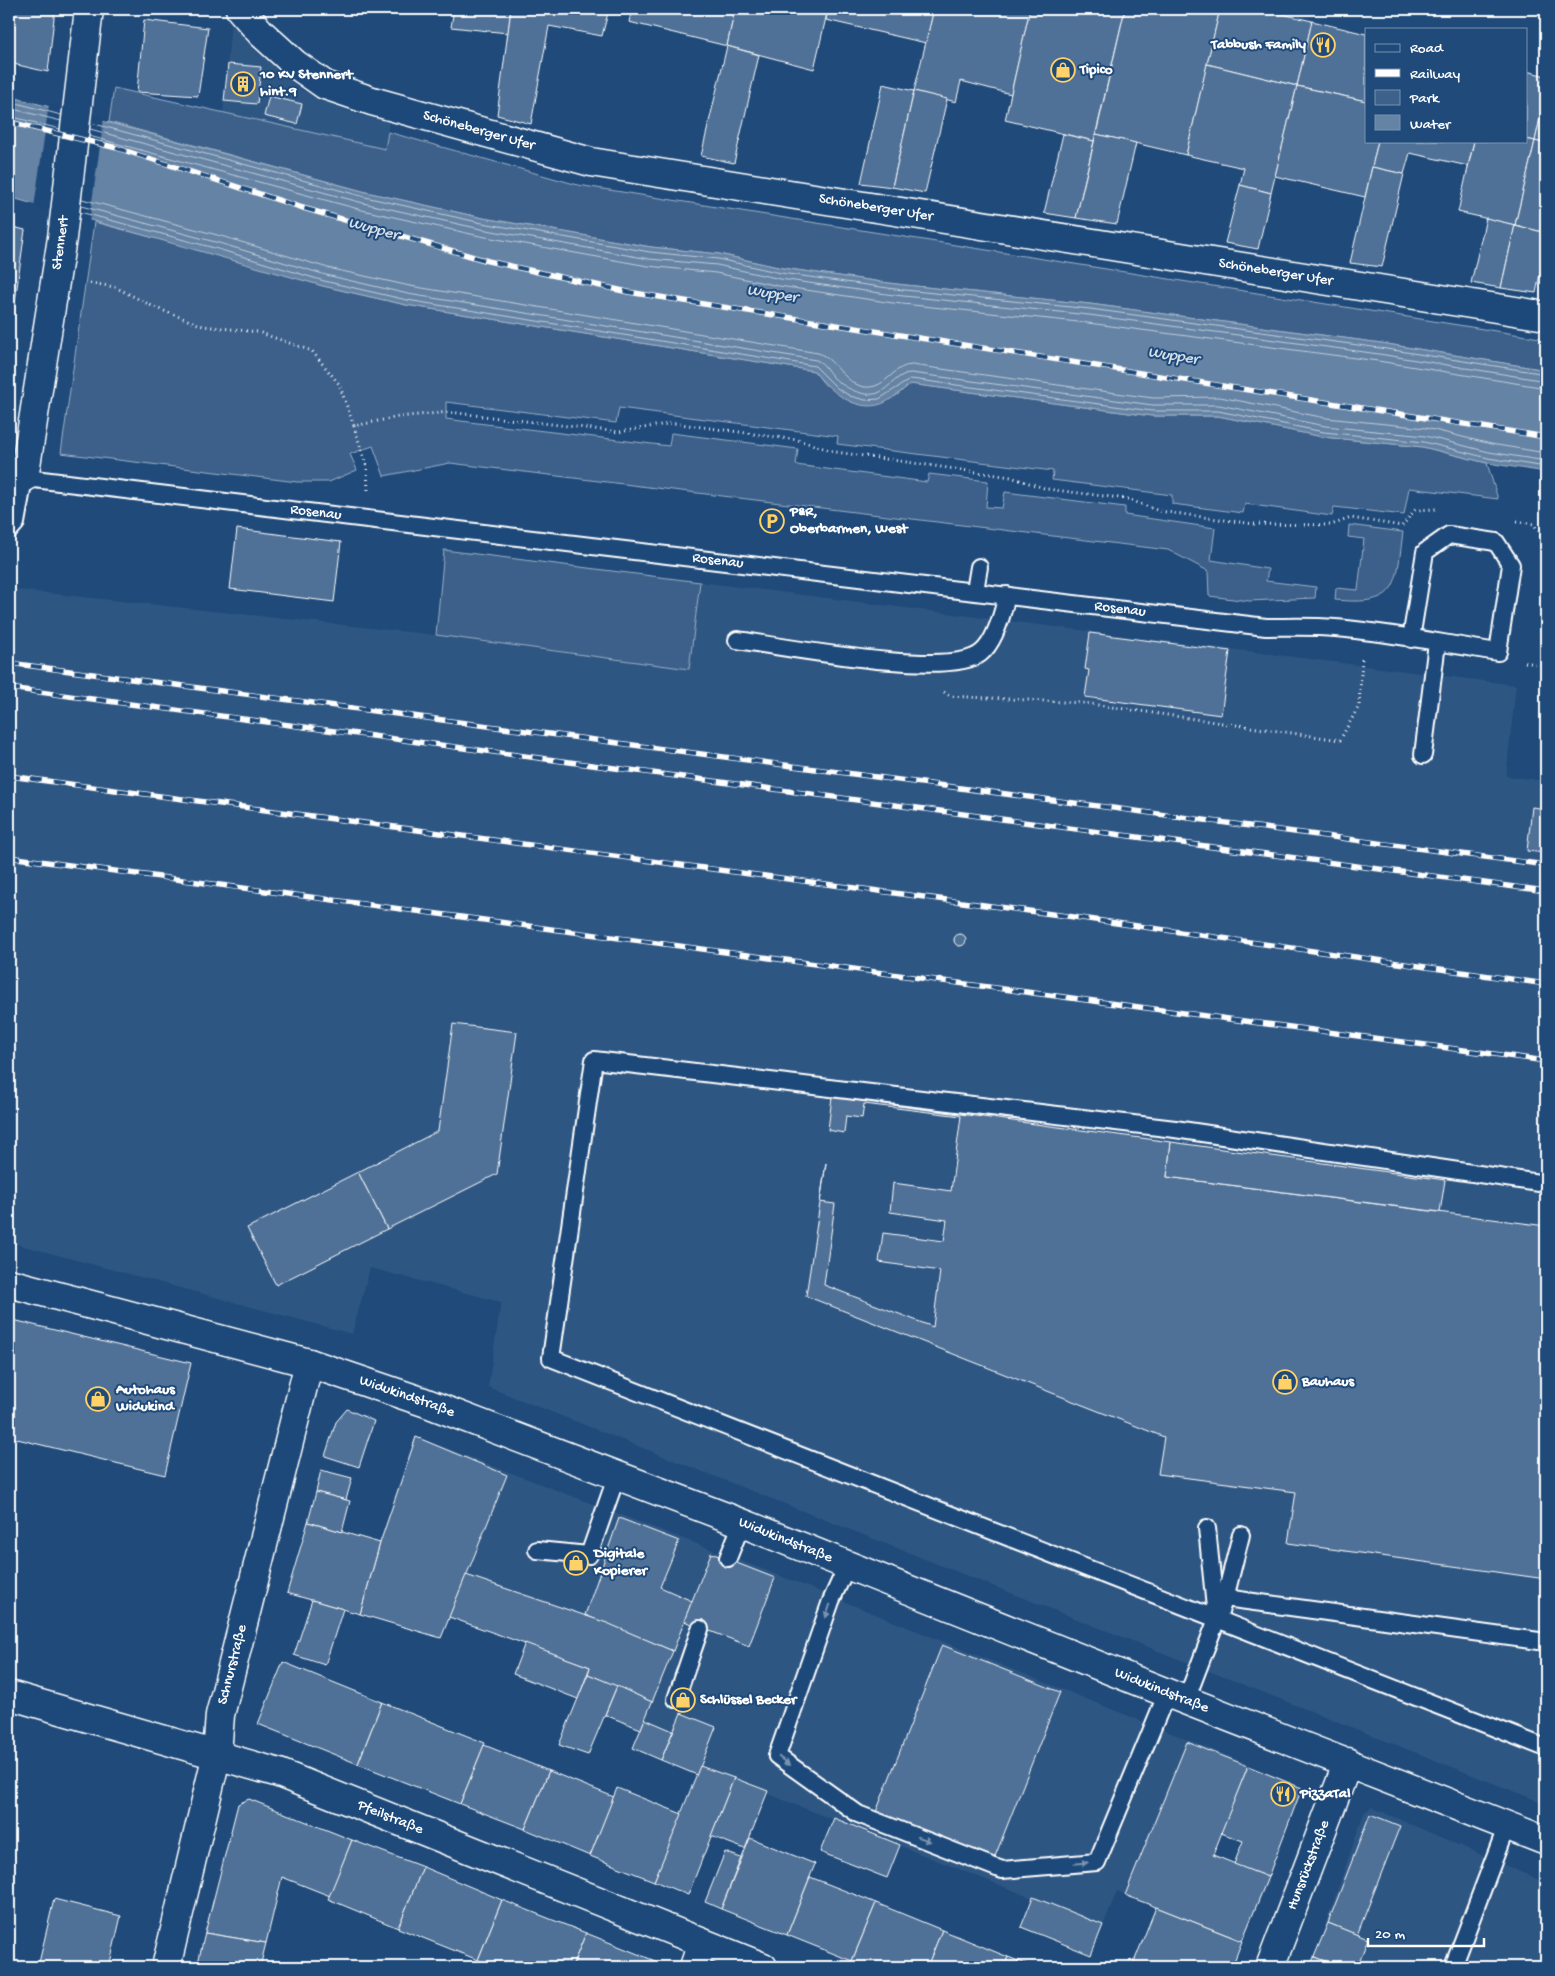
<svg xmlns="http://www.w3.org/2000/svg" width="1555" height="1976" viewBox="0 0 1555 1976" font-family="'Gochi Hand',sans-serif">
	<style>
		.built { fill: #2e5683 }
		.green { fill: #3c618b; stroke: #9eb0c5 }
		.water { fill: #6583a4; stroke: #a3b5c8 }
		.pier { fill: #1f4a7a }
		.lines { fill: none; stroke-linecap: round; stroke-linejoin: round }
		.shore { stroke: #c1cddb; stroke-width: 1 }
		.building { fill: #507197; stroke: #fff }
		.service-casing { stroke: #fff; stroke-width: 20 }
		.minor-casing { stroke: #fff; stroke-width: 31 }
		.path { stroke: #fff; stroke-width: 3; stroke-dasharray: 1 4; stroke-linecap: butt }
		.service { stroke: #1f4a7a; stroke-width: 16 }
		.minor { stroke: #1f4a7a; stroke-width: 28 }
		.rail-casing { stroke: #fff; stroke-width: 5.5 }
		.rail { stroke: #1f4a7a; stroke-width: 4; stroke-dasharray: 11; stroke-linecap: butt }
		.oneway { fill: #7992af }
		.labels { text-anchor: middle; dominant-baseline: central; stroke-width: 4; stroke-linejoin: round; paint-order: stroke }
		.poi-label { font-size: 15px; font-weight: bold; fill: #fff; stroke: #1f4a7a; text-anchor: start }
		.street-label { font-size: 15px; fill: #fff; stroke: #1f4a7a }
		.water-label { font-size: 16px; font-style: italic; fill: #d8e0e8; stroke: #1f4a7a }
	</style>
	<rect width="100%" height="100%" fill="#1f4a7a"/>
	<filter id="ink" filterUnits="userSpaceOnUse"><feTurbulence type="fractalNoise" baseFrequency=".02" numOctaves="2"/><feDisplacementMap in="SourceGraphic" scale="10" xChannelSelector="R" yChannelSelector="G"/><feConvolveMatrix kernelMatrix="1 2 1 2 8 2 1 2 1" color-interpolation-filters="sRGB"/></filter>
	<g filter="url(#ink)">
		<g class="built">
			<polygon points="231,22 254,49 302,90 353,113 389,122 385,150 223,113"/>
			<polygon points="700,582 1516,685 1506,776 1546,781 1546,1804 488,1387 501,1302 370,1268 352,1334 9,1242 9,589 436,635 688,669"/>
			<polygon points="415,1436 778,1575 1248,1764 1211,1858 1269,1881 1243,1940 1117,1891 1103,1926 639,1743 648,1696 522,1640 366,1581"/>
			<polygon points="1371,1807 1546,1883 1546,1967 1339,1967 1314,1957 1364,1813"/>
		</g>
		<g class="green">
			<polygon points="114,88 385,149 388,132 578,185 1546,339 1546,370 1381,343 1090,304 896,284 782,268 719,254 651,247 483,218 366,192 109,122"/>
			<polygon points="94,222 216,254 323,286 406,305 814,371 825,385 896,396 910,384 1152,416 1218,416 1323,437 1423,447 1487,463 1498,499 1409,488 1404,515 1334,507 1332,516 1245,504 1243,513 1172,504 1172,495 1052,480 1053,471 837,444 838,436 619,408 616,423 446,402 446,419 469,422 669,446 671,433 798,449 796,465 927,482 929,474 988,481 986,507 1002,508 1005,492 1125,507 1125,515 1215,528 1211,560 1268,569 1266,581 1316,587 1315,598 1249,601 1209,596 1208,571 1168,550 450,463 384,476 373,446 350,454 357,470 329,482 297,482 61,453"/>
			<path d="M 1349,525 L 1403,532 C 1396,587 1399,606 1335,600 L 1336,588 L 1358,590 L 1364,539 L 1348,537 Z"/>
			<polygon points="444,550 700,582 689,669 436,635"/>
		</g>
		<path class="water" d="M 9,96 L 366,192 L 483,218 L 651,247 L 719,254 L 782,268 L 896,284 L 1090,304 L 1381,343 L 1546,370 L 1546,472 L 1487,463 L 1423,447 L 1323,437 L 1218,416 L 1152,416 L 910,384 C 901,391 892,400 881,404 C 855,413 828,389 814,371 L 406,305 L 323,286 L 9,197 Z"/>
		<polygon class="pier" points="49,104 104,118 89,223 34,207"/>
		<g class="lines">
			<g class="shore">
				<polyline points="9,101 61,115"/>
				<polyline points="9,108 61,121"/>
				<polyline points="9,116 60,129"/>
				<polyline points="91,123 365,197 482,223 650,252 718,259 781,273 895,289 1090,309 1380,348 1546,374"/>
				<polyline points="90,129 363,203 481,229 649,259 717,265 780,279 894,295 1089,315 1379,354 1546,381"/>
				<polyline points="89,136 362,210 480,236 648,266 716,273 779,286 893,303 1088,323 1378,361 1546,388"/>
				<path d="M 82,199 L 221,236 L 328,268 L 410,286 L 818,353 C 837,359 849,394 875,386 C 890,381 896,365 912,365 L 1153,398 L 1220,397 L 1326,418 L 1426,428 L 1491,444 L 1546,453"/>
				<path d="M 81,206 L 219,243 L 326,275 L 408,294 L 816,360 C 824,363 827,370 832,376 C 842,387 864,398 878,393 C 890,388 898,373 911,373 L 1153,405 L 1219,405 L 1325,426 L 1425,436 L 1489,452 L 1546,461"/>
				<polyline points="80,212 218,249 324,281 407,300 815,366 837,388 850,396 865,400 879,399 911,379 1152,411 1218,411 1324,432 1424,442 1488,458 1546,467"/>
			</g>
		</g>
		<g class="building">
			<polygon points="9,9 55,9 48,72 9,63"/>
			<polygon points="454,9 511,9 508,33 451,27"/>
			<polygon points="511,9 609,9 602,36 549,26 531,124 497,115"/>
			<polygon points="632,9 735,9 727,46 629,22"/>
			<polygon points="735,9 828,9 814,69 727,46"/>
			<polygon points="828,9 934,9 926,43 826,20"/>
			<polygon points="934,9 1030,9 1011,94 961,81 956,102 914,91"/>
			<polygon points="1030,9 1125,9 1094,141 1005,120"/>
			<polygon points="1125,9 1220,9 1186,155 1096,134"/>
			<polygon points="1220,9 1261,9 1312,21 1297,86 1207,64"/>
			<polygon points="144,20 208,28 198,96 137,92"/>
			<polygon points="1312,21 1366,34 1366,101 1297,86"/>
			<polygon points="727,46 759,55 734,163 701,156"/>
			<polygon points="228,64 261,67 257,104 224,101"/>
			<polygon points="1207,64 1297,86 1271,193 1240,185 1244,168 1186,155"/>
			<polygon points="1526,71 1546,76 1546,92 1535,141 1526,139"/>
			<polygon points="883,84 914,91 892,187 861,183"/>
			<polygon points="1297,86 1366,101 1366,141 1378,141 1365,197 1275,176"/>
			<polygon points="914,91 947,99 925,193 892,187"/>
			<polygon points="1546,92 1546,144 1535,141"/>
			<polygon points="269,96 302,104 297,124 264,116"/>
			<polygon points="1063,134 1094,141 1076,218 1044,213"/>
			<polygon points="1096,134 1136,143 1117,224 1076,218"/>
			<polygon points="1526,139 1535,141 1515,225 1458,212 1474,141 1526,141"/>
			<polygon points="1378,141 1474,141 1468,166 1410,153 1404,174 1372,167"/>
			<polygon points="1535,141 1546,144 1546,233 1515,225"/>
			<polygon points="1372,167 1404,174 1382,267 1350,263"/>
			<polygon points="1240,185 1271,193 1258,249 1225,243"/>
			<polygon points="1486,218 1515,225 1501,288 1471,283"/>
			<polygon points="1515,225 1546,233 1546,257 1544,256 1536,293 1501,288"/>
			<polygon points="9,226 25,230 13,316 9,316"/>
			<polygon points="9,316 13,316 9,348"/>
			<polygon points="237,529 341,542 334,602 230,589"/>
			<polygon points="1090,633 1230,651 1221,715 1085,697 1089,670 1085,669"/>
			<polygon points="1532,807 1546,809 1546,853 1527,851"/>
			<circle cx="960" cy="940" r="6"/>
			<polygon points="453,1024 517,1032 497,1174 387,1229 358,1172 438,1131"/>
			<polygon points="832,1097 1171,1142 1167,1177 1546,1226 1546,1579 1288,1543 1296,1492 1158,1474 1164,1437 806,1296 826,1163 820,1202 835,1204 824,1285 933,1327 940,1271 879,1262 883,1233 944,1241 947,1220 890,1212 893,1183 951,1191 961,1116 864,1104 862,1118 846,1116 844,1133 828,1130"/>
			<polygon points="1171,1142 1445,1180 1440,1212 1167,1177"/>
			<polygon points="358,1172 387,1229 276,1285 247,1228"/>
			<polygon points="9,1319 191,1363 165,1475 9,1437"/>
			<polygon points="347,1409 374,1421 359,1467 325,1456 336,1422"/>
			<polygon points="416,1437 507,1475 441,1638 360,1614 380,1543"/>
			<polygon points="321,1470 352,1478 346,1500 316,1492"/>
			<polygon points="316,1492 350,1501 342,1532 308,1522"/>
			<polygon points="619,1518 679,1541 660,1587 692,1601 673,1651 585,1615"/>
			<polygon points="308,1522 380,1543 360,1614 287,1593"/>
			<polygon points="711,1553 775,1578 749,1646 684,1621"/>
			<polygon points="466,1575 607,1623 673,1651 652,1702 588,1674 590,1667 449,1617"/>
			<polygon points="312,1600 343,1609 325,1665 294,1655"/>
			<polygon points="525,1643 590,1667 578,1699 513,1674"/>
			<polygon points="942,1645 1060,1692 994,1859 876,1812"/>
			<polygon points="283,1662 382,1702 358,1764 258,1724"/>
			<polygon points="588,1674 617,1686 588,1755 559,1745"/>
			<polygon points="617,1686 652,1702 641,1729 605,1715"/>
			<polygon points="382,1702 485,1743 460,1804 358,1764"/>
			<polygon points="681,1713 716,1727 697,1775 661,1760"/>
			<polygon points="645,1719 673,1731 661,1760 633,1748"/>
			<polygon points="1187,1742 1248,1766 1213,1855 1268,1877 1242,1941 1125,1895"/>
			<polygon points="484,1745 549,1771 525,1829 460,1804"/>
			<polygon points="700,1766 734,1778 688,1895 654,1881"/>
			<polygon points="1248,1766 1302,1788 1268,1877 1234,1864 1243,1841 1221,1833"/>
			<polygon points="549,1771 614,1797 590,1856 525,1829"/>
			<polygon points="734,1778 768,1791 745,1849 711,1836"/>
			<polygon points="617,1788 682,1814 654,1881 590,1856"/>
			<polygon points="249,1799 352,1840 330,1896 282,1877 266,1943 205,1933 238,1804"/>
			<polygon points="1370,1814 1400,1826 1357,1935 1328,1923"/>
			<polygon points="834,1818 900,1845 887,1878 820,1852"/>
			<polygon points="750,1838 815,1864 787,1935 721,1909"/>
			<polygon points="352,1840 423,1867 398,1928 328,1899"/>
			<polygon points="725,1852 741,1858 721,1909 705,1902"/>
			<polygon points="423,1867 502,1900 478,1960 398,1928"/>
			<polygon points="810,1877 876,1903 852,1961 787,1935"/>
			<polygon points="1033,1897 1103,1925 1091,1955 1021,1927"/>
			<polygon points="54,1899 121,1916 109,1967 38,1967"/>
			<polygon points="502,1900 586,1933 572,1967 497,1967 478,1960"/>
			<polygon points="876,1903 942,1930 927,1967 867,1967 852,1961"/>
			<polygon points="1156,1907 1242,1941 1232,1967 1132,1967"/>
			<polygon points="1328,1923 1368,1939 1357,1967 1341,1967 1314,1957"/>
			<polygon points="942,1930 1008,1957 1004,1967 927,1967"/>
			<polygon points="205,1933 266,1943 260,1967 197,1967"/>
			<polygon points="586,1933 670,1967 572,1967"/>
			<polygon points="1008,1957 1034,1967 1004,1967"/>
			<polygon points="1314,1957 1341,1967 1310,1967"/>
		</g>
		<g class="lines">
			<g class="service-casing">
				<g id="service">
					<path id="s1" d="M 9,476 L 1266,627 C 1289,627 1312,626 1335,628 C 1389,632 1444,644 1498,652 L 1511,565 L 1496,542 L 1449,535 L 1425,552 L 1411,639"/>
					<polyline points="9,531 16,523 24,478"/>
					<polyline points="975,591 979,567"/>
					<path d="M 737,640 C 781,646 950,679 981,653 C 995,642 1003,612 1007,595"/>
					<polyline points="1423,755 1437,643"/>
					<polyline points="1546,1184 1175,1129 594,1060 551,1358 1546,1748"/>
					<polyline points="1207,1528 1216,1618"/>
					<polyline points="537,1550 589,1555 617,1475"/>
					<polyline points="728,1558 742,1523"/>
					<polyline points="847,1566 831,1601 777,1756 858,1814 1002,1870 1097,1862 1167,1693"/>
					<polyline points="1225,1598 1241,1535"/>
					<polyline points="676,1699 700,1629"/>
					<polyline points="1186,1700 1225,1598 1546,1642"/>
					<polyline points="1453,1967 1507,1825"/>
				</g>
			</g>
			<g class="minor-casing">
				<g id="minor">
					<path id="s2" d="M 240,9 L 261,33 L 295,64 L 325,85 L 372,101 L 591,162 L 1546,316"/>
					<path id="s3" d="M 24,478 L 62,238 L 89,9"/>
					<path id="s4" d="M 9,1283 L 309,1363 L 424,1402 L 742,1523 L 1167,1693 L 1546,1841"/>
					<path id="s5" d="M 9,1695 L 279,1773 L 763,1967"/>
					<path id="s6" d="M 166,1967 L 217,1754 L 220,1715 L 309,1363"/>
					<polyline points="694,1967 702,1943"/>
					<path id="s7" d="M 1270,1967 L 1348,1762"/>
				</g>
			</g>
			<g class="path">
				<polyline points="90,283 115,287 154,307 203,326 258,332 312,351 339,384 354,426 398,417 449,412 619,432 673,423 798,440 836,452 1011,477 1047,489 1128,499 1159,511 1254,524 1331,525 1351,518 1402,526 1415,510 1437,509"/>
				<polyline points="354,426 367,468 368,491"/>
				<polyline points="1517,521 1534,524 1546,545"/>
				<polyline points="1525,662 1546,666"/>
				<polyline points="944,692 950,696 1084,703 1340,740 1359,706 1362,659"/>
			</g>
			<use href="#service" class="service"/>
			<use href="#minor" class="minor"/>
			<g class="rail-casing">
				<g id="rail">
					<polyline points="9,122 117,148 303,208 488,261 628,292 1546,437"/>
					<polyline points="9,663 1546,865"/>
					<polyline points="9,688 1546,891"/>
					<polyline points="9,776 1067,916 1546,984"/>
					<polyline points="9,857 1546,1061"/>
				</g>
			</g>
			<use href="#rail" class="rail"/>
		</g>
		<defs><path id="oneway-solid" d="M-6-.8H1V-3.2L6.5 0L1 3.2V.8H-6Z" transform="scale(1.25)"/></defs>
		<g class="oneway">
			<use href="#oneway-solid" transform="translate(828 1611) rotate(109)"/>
			<use href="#oneway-solid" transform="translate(784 1761) rotate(38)"/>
			<use href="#oneway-solid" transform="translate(924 1839) rotate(21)"/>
			<use href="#oneway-solid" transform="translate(1081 1863) rotate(-5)"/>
		</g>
	</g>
	<defs>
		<g id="restaurant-ring" transform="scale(1.25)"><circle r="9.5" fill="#1f4a7a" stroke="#ffd166" stroke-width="1.5"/><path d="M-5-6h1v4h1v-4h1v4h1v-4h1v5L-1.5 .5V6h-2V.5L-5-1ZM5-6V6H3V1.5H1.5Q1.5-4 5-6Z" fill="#ffd166"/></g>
		<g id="shop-ring" transform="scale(1.25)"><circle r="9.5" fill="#1f4a7a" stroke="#ffd166" stroke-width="1.5"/><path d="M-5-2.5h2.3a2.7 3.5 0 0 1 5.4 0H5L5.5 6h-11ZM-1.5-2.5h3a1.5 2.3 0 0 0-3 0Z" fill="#ffd166"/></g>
		<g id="building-ring" transform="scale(1.25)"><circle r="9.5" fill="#1f4a7a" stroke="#ffd166" stroke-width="1.5"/><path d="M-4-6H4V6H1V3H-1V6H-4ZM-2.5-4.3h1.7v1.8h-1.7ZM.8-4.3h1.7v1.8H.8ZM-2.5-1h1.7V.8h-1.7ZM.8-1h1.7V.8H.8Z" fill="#ffd166"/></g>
		<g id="parking-ring" transform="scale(1.25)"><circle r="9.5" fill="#1f4a7a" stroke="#ffd166" stroke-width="1.5"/><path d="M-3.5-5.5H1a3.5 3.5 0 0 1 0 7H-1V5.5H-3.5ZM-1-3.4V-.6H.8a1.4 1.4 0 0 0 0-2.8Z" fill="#ffd166"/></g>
	</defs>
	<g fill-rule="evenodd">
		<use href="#restaurant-ring" x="1323" y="45"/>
		<use href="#shop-ring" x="1063" y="70"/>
		<use href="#building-ring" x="243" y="84"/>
		<use href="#parking-ring" x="772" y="521"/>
		<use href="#shop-ring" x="1285" y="1382"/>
		<use href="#shop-ring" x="98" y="1399"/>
		<use href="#shop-ring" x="576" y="1563"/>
		<use href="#shop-ring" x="683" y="1700"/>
		<use href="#restaurant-ring" x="1283" y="1794"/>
	</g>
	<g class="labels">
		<g class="poi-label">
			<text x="1306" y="45" text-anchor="end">Tabbush Family</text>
			<text x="1080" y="70">Tipico</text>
			<text x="260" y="75">10 KV Stennert<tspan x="260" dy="17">hint.9</tspan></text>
			<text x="790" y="512">P&amp;R,<tspan x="790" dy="17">Oberbarmen, West</tspan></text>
			<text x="1302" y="1382">Bauhaus</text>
			<text x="116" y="1390">Autohaus<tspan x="116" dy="17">Widukind</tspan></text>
			<text x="594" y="1554">Digitale<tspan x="594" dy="17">Kopierer</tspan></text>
			<text x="700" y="1700">Schlüssel Becker</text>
			<text x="1300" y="1794">PizzaTal</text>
		</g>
		<g class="street-label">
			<text stroke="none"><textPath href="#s2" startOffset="275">Schöneberger Ufer</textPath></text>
			<text stroke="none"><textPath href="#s2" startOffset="680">Schöneberger Ufer</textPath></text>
			<text stroke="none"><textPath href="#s3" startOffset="238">Stennert</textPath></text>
			<text stroke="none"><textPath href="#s2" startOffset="1085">Schöneberger Ufer</textPath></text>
			<text stroke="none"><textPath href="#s1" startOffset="309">Rosenau</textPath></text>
			<text stroke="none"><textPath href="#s1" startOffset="714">Rosenau</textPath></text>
			<text stroke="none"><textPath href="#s1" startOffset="1119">Rosenau</textPath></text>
			<text stroke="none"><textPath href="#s4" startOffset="414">Widukindstraße</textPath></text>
			<text stroke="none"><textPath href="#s4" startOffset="819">Widukindstraße</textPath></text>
			<text stroke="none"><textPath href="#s6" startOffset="310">Schnurstraße</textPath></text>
			<text stroke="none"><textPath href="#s4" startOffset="1224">Widukindstraße</textPath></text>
			<text stroke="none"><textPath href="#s5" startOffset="401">Pfeilstraße</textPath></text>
			<text stroke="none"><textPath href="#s7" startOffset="109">Hunsrückstraße</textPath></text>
		</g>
		<g class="water-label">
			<text transform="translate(373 230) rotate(15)">Wupper</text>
			<text transform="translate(772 295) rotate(9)">Wupper</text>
			<text transform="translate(1173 357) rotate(9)">Wupper</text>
		</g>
	</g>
	<rect width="1555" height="1976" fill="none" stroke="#1f4a7a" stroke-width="30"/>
	<rect x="15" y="15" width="1525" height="1946" fill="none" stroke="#fff" stroke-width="2" filter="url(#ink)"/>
	<rect x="1365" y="28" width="162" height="115" fill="#1f4a7a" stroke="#7992af"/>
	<rect x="1375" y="44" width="25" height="8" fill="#1f4a7a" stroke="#7992af"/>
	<text x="1410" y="52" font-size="15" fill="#ffffff">Road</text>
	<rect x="1375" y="69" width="25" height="8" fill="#ffffff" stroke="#7992af"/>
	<text x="1410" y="78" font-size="15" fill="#ffffff">Railway</text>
	<rect x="1375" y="90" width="25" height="15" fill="#3c618b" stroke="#7992af"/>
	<text x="1410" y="102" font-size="15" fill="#ffffff">Park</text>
	<rect x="1375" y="115" width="25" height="15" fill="#6583a4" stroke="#7992af"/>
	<text x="1410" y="128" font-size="15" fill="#ffffff">Water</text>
	<path d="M1368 1938v8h116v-8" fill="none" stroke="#ffffff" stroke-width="2.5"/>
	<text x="1375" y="1938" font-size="15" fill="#ffffff" stroke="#1f4a7a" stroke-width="4" paint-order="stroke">20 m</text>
</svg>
